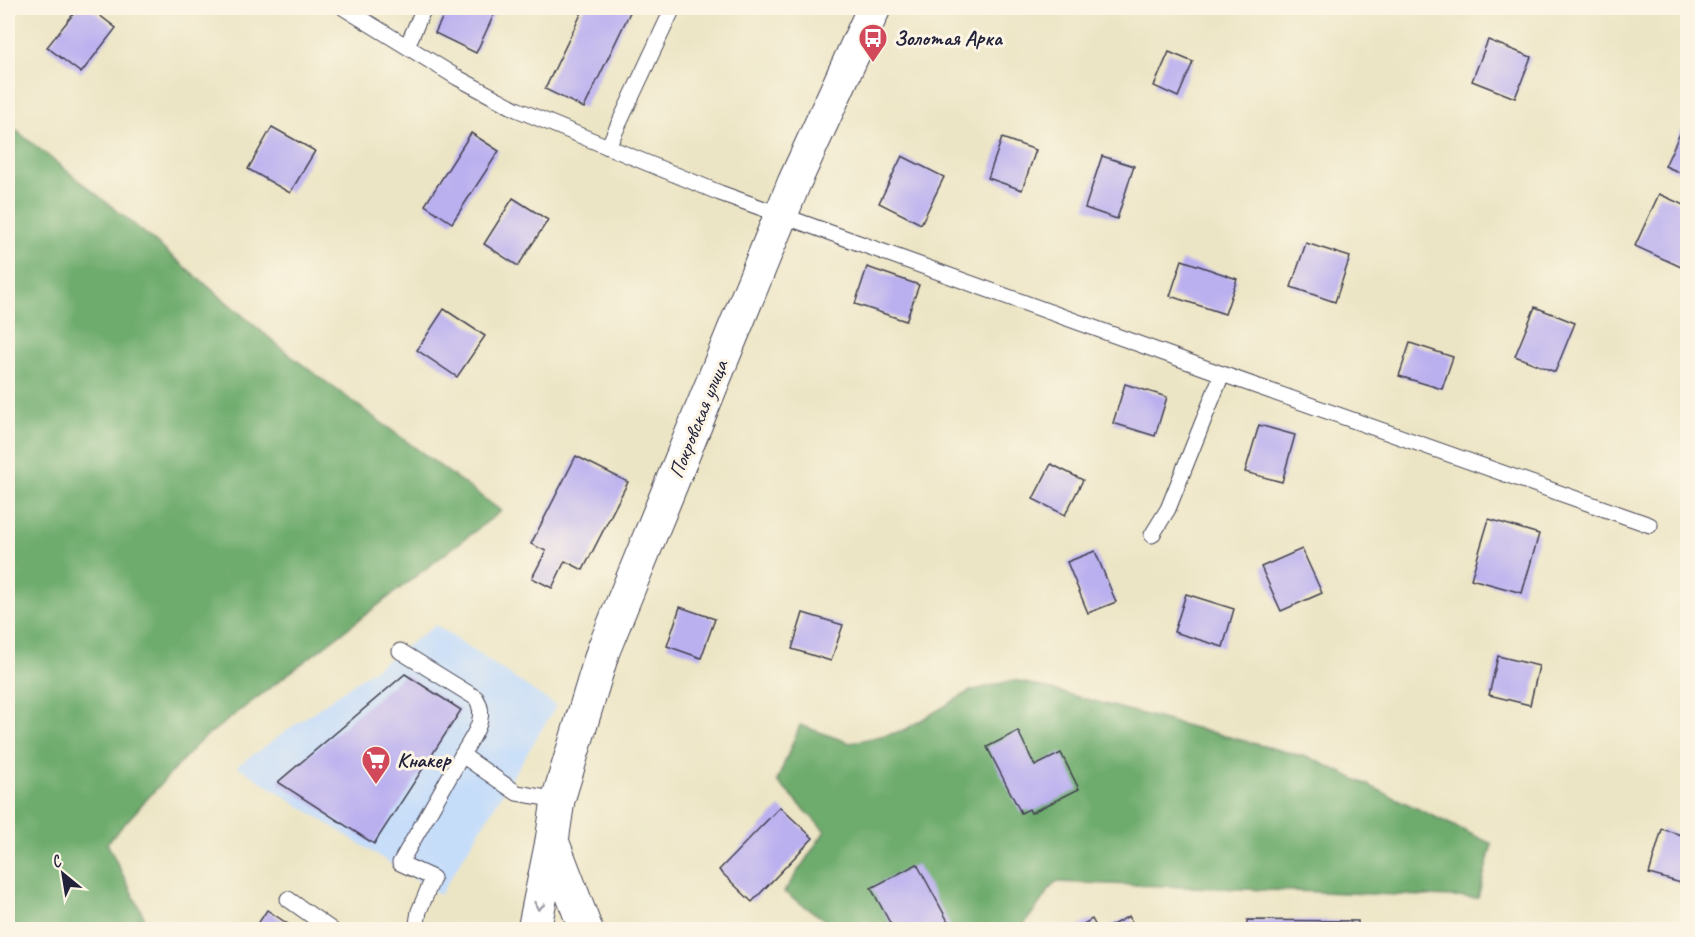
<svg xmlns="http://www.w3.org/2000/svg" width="1695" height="937" viewBox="0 0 1695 937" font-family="Caveat,sans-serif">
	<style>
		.built { fill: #c6ddf9 }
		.forest { fill: #6eac6d; stroke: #486754; stroke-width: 1.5 }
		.building { fill: #bbb0ef }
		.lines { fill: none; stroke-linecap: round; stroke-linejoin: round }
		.lane-casing { stroke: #403f50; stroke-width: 17 }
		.secondary-casing { stroke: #403f50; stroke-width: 35 }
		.lane { stroke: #fff; stroke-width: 15 }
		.secondary { stroke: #fff; stroke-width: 33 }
		.oneway { stroke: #9c9ca7 }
		.labels { text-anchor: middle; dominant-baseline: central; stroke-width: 6; stroke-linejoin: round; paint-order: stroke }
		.poi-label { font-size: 21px; font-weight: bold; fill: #22223b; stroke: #fcf5e5; text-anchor: start }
		.street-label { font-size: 21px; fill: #22223b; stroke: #fcf5e5 }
	</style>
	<rect width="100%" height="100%" fill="#fcf5e5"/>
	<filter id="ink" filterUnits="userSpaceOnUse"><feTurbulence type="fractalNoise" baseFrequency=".0167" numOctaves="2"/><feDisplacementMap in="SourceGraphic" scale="12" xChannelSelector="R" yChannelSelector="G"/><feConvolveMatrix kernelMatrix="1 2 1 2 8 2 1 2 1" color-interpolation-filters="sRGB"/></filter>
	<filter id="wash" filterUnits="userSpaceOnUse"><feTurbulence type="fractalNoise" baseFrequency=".008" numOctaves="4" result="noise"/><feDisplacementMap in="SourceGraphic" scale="24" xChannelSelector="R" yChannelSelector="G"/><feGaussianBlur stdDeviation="1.35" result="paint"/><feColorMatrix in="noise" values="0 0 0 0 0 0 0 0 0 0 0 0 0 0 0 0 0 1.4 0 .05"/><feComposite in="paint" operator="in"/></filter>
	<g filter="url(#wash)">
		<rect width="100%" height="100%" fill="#ece5c5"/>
		<polygon class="built" points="436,625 556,706 440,895 237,766"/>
		<g class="forest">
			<polygon points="8,124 130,221 291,356 501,511 199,742 107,843 150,929 8,929"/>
			<polygon points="1014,680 1313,759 1492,844 1478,898 1055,882 1023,926 1023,929 838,929 784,892 825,831 777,781 800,725 850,743 903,731 970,691"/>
		</g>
		<g id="blocks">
			<g class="building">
				<polygon points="78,8 90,8 116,28 81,73 47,47"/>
				<polygon points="447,8 497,8 476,53 435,33"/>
				<polygon points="584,8 632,8 584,108 545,89"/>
				<polygon points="1488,40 1531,57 1515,98 1472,81"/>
				<polygon points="1169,52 1193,62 1178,97 1154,86"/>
				<polygon points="1688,116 1688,176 1665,166"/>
				<polygon points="272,127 315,151 290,193 248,169"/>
				<polygon points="471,133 499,151 452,223 425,205"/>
				<polygon points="1002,138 1036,150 1022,190 988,178"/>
				<polygon points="902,156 944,177 921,224 879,203"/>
				<polygon points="1102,156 1134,166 1117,219 1085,208"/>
				<polygon points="1659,194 1688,207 1688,254 1681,267 1635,246"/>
				<polygon points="513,198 548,220 518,266 484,244"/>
				<polygon points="1306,243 1350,257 1335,302 1291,287"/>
				<polygon points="1182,260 1237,279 1225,314 1170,296"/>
				<polygon points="867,267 919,285 906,321 855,304"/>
				<polygon points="1535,307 1575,323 1555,372 1515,356"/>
				<polygon points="444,309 485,336 457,377 417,350"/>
				<polygon points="1410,343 1453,357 1442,389 1399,376"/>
				<polygon points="1125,384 1167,397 1155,436 1113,423"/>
				<polygon points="1259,425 1295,435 1282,482 1245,472"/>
				<polygon points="576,456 628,482 583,570 565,561 552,588 532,578 546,551 531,544"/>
				<polygon points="1051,464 1083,480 1065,515 1033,499"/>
				<polygon points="1489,519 1539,534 1522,593 1471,579"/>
				<polygon points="1302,549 1322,593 1281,611 1261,567"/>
				<polygon points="1095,551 1116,602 1088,613 1067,562"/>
				<polygon points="1186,594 1234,609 1223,647 1174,632"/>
				<polygon points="680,607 715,619 701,658 667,646"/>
				<polygon points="803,613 843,625 831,661 792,649"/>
				<polygon points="1498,656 1539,666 1530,705 1489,695"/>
				<polygon points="405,674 461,710 374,844 278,782"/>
				<polygon points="1018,731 1035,766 1061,753 1079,789 1031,813 1029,809 1021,813 987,747"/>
				<polygon points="780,807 813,838 752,902 719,870"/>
				<polygon points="1662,829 1688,837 1688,885 1649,874"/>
				<polygon points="917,864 950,925 942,930 894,930 871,888"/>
				<polygon points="267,910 291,926 289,930 254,930"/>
				<polygon points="1129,916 1136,930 1103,930"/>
				<polygon points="1092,919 1098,930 1073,930"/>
				<polygon points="1247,920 1358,921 1358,930 1247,930"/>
			</g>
		</g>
	</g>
	<g filter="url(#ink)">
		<use href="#blocks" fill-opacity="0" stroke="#403f50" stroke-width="1.5"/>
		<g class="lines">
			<g class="lane-casing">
				<g id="lane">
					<polyline points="344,8 458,78 516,109 720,193 1222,374 1650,525"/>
					<polyline points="407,46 424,8"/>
					<polyline points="608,147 673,8"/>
					<polyline points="1152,535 1168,509 1222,374"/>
					<path d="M 400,651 L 476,698 C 489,718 472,737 462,755"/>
					<polyline points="288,899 332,930"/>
					<polyline points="416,930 419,911 433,878 400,863 462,755 517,793 558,800"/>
				</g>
			</g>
			<g class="secondary-casing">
				<g id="secondary">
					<polyline points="552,841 586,930"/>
					<polyline points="534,930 552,841 558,800 603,651 794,183 874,8"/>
				</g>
			</g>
			<use href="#lane" class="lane"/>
			<use href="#secondary" class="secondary"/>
		</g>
		<defs><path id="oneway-chevron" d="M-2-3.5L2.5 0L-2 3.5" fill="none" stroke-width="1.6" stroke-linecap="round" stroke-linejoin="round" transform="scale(1.5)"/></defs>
		<use class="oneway" href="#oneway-chevron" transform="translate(539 906) rotate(102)"/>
	</g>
	<defs>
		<g id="bus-pin" transform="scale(1.5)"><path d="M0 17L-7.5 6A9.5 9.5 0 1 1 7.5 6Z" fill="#d1495b" stroke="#fcf5e5"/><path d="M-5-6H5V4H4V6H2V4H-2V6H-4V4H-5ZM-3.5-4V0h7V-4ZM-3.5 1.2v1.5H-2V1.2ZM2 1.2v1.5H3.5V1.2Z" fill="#fff"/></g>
		<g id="supermarket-pin" transform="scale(1.5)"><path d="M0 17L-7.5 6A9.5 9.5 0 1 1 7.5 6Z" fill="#d1495b" stroke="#fcf5e5"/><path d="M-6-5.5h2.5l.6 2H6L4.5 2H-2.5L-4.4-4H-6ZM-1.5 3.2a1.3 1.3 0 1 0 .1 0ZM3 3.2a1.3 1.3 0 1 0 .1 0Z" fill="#fff"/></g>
	</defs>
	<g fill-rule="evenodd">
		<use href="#bus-pin" x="873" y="38"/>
		<use href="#supermarket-pin" x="376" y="760"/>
	</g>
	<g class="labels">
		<g class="poi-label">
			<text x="894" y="38">Золотая Арка</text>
			<text x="397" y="760">Кнакер</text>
		</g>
		<g class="street-label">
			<text transform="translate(698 419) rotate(-68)">Покровская улица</text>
		</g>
	</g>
	<rect width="1695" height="937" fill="none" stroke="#fcf5e5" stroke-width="30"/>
	<g transform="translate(63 874) rotate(330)" stroke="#fcf5e5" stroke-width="4.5" paint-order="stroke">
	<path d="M0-4.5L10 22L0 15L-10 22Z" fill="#22223b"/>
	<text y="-9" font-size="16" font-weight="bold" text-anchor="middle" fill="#22223b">С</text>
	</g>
</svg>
